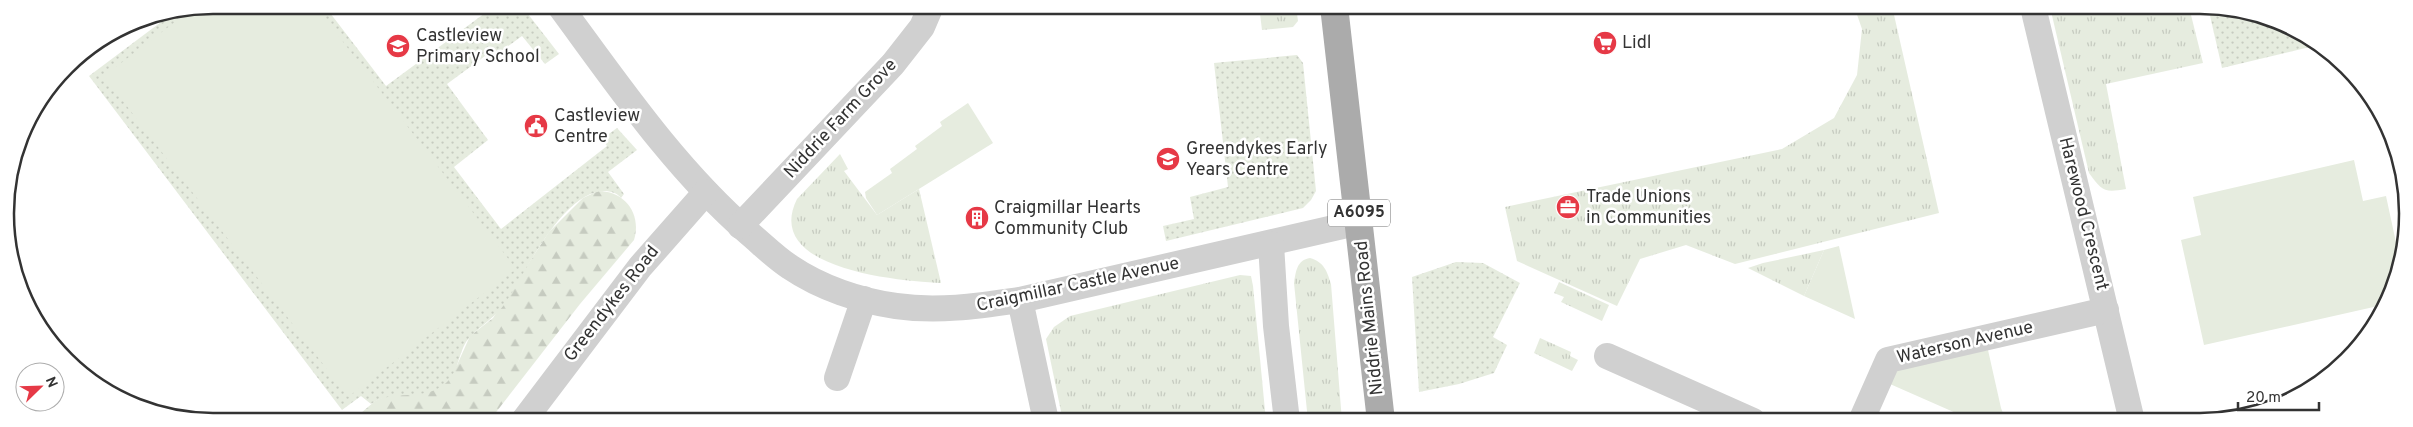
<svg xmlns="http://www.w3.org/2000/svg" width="2413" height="427" viewBox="0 0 2413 427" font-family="Overpass,sans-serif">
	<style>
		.grass { fill: url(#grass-tufts) }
		.forest { fill: url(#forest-firs) }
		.park { fill: url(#park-dots) }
		.garden { fill: #e6ecdf }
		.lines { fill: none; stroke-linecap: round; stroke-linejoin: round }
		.minor { stroke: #d0d0d0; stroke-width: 26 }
		.primary { stroke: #ababab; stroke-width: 28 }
		.labels { text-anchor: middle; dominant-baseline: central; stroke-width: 5; stroke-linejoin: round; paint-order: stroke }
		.shield { fill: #fff; stroke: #707070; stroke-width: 1 }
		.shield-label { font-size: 16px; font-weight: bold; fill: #333 }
		.poi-label { font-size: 18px; fill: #333; stroke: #fff; text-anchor: start }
		.street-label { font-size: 18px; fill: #333; stroke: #fff }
		.rim { fill: none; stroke: #333; stroke-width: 2.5 }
	</style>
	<defs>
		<pattern id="grass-tufts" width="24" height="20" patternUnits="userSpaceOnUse" patternTransform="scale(1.25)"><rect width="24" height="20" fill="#e6ecdf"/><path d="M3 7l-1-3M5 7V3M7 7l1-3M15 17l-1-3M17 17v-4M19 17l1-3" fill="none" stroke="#c6cbc0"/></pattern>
		<pattern id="forest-firs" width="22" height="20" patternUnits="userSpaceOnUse" patternTransform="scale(1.25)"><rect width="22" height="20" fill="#e6ecdf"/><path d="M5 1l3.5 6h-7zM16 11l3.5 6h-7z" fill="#c6cbc0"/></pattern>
		<pattern id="park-dots" width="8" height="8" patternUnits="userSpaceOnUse" patternTransform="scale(1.25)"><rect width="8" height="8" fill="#e6ecdf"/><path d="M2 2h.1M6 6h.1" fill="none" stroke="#c6cbc0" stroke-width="1.8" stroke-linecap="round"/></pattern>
	</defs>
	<rect width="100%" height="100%" fill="#fff"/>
	<g class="grass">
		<polygon points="1259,6 1296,6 1298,21 1293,27 1262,30"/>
		<polygon points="1854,6 1892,6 1939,213 1735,264 1686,245 1640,259 1617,306 1517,261 1505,207 1782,149 1834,118 1857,75 1862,29"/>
		<path d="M 2050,7 L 2189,7 L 2203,63 L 2106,84 L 2126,189 C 2104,193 2102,191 2089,173 Z"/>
		<path d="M 840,154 L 848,169 L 844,171 L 877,215 L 919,189 L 941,283 C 898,281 762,269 797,199 Z"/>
		<polygon points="1824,250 1804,296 1748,268 1763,263"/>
		<path d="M 1310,258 C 1324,262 1327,271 1331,284 L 1342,421 L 1308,421 L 1294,283 C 1296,271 1297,260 1310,258 Z"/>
		<polygon points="1240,275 1251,276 1253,286 1266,421 1063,421 1046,339 1054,327 1070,316"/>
		<polygon points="1559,282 1609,305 1602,321 1561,302 1564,297 1554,293"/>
		<polygon points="1540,338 1571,352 1570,356 1578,360 1572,371 1534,353"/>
	</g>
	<path class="forest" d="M 598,191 C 625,191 642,214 634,240 L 580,304 L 490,420 L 360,420 L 361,413 L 375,401 L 457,365 L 470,336 L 493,318 L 549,232 L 583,198 Z"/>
	<g class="park">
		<path d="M 214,5 L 324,5 L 386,86 L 496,5 L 521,5 L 559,54 L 545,64 L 522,36 L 489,60 L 485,56 L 447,84 L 488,140 L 454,167 L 501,229 L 607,146 L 602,139 L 617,128 L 637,150 L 608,172 L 624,194 L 621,198 C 617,193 611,191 604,191 C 562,192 525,274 504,305 C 493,320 475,329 466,342 C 458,356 458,372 446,383 C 423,403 394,388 371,404 L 361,396 L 342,410 L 89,76 L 173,13 Z"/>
		<polygon points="2208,7 2226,7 2303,33 2318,45 2222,68"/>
		<polygon points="1297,55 1303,63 1316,191 1311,200 1303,208 1166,241 1163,226 1194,219 1190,197 1228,187 1214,63"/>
		<polygon points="1456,262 1483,263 1520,283 1493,337 1507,345 1494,373 1459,384 1419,392 1412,277"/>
	</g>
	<g class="garden">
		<polygon points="214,5 315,5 516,269 348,397 104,76 192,9"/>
		<polygon points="968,103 993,143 877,215 866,198 865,192 892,173 890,169 917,149 915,146 942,126 940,122"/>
		<polygon points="2354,160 2363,201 2386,196 2400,261 2387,304 2204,345 2181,240 2201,235 2193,197"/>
		<polygon points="1839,246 1855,319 1804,296 1824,250"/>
		<polygon points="1988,350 2001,408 2006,421 1974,421 1890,384 1900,365"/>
	</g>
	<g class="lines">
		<g class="minor">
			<path d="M 559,5 C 618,85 674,168 750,234 C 763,245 776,258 790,267 C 821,288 860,301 896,306 C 938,312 978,306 1020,300 L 1360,222"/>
			<polyline points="2033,7 2132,421"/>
			<polyline points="740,226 893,64 922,27 931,6"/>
			<polyline points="1271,244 1276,326 1287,421"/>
			<polyline points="1020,300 1046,421"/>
			<polyline points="1607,356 1753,421"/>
			<polyline points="837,378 864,299"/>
			<polyline points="524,420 640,267 706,192"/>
			<polyline points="1861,421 1888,360 2106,310"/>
		</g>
		<polyline class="primary" points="1334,6 1381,421"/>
	</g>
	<defs>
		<g id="supermarket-disc" transform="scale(1.25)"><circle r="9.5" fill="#e63946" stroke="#fff"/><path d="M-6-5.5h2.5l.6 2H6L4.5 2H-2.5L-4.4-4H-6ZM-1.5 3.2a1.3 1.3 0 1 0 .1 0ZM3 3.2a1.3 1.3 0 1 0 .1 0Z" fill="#fff"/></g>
		<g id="school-disc" transform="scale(1.25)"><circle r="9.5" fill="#e63946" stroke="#fff"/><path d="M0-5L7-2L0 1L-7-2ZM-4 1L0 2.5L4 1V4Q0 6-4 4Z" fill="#fff"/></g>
		<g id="civic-disc" transform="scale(1.25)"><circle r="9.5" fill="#e63946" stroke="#fff"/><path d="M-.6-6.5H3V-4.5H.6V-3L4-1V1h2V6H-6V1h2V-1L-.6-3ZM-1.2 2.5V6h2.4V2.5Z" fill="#fff"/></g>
		<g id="office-disc" transform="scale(1.25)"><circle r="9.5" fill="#e63946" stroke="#fff"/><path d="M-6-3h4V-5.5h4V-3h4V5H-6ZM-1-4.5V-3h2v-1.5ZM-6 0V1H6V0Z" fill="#fff"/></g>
		<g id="building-disc" transform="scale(1.25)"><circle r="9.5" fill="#e63946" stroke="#fff"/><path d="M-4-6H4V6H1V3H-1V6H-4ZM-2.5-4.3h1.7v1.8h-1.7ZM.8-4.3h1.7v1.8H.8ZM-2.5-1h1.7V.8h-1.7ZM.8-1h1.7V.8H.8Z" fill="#fff"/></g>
	</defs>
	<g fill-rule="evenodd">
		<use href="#supermarket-disc" x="1605" y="43"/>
		<use href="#school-disc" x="398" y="46"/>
		<use href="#civic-disc" x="536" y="126"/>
		<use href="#school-disc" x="1168" y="159"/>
		<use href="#office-disc" x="1568" y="207"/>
		<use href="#building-disc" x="977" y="218"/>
	</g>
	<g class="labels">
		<rect class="shield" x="1328" y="199.5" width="62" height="27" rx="4"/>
		<g class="shield-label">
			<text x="1359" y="213">A6095</text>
		</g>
		<g class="poi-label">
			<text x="416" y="36">Castleview<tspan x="416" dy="21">Primary School</tspan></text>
			<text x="1622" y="43">Lidl</text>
			<text x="554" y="116">Castleview<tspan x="554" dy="21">Centre</tspan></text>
			<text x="1186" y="149">Greendykes Early<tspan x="1186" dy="21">Years Centre</tspan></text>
			<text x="1586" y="197">Trade Unions<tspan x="1586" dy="21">in Communities</tspan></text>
			<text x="994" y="208">Craigmillar Hearts<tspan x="994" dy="21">Community Club</tspan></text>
		</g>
		<g class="street-label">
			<text transform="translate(841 119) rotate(-47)">Niddrie Farm Grove</text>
			<text transform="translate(2083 214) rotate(76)">Harewood Crescent</text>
			<text transform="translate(1078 285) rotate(-12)">Craigmillar Castle Avenue</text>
			<text transform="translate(612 304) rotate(-52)">Greendykes Road</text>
			<text transform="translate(1370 318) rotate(-96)">Niddrie Mains Road</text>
			<text transform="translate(1965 343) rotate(-13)">Waterson Avenue</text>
		</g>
	</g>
	<path d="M0 0H2413V427H0ZM213 14H2200A199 199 0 0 1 2399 213V214A199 199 0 0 1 2200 413H213A199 199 0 0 1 14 214V213A199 199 0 0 1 213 14Z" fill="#fff" fill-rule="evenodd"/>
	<path class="rim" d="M213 14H2200A199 199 0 0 1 2399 213V214A199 199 0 0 1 2200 413H213A199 199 0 0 1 14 214V213A199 199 0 0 1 213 14Z"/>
	<g transform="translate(40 387) rotate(67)"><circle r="24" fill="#ffffff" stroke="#adadad"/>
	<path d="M0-4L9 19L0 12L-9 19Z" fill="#e63946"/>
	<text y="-8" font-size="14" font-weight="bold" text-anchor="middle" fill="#333333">N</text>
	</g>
	<path d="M2238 402v8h81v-8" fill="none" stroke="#333333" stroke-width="2.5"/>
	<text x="2246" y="402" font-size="15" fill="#333333" stroke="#ffffff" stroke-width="4" paint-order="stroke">20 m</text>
</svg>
